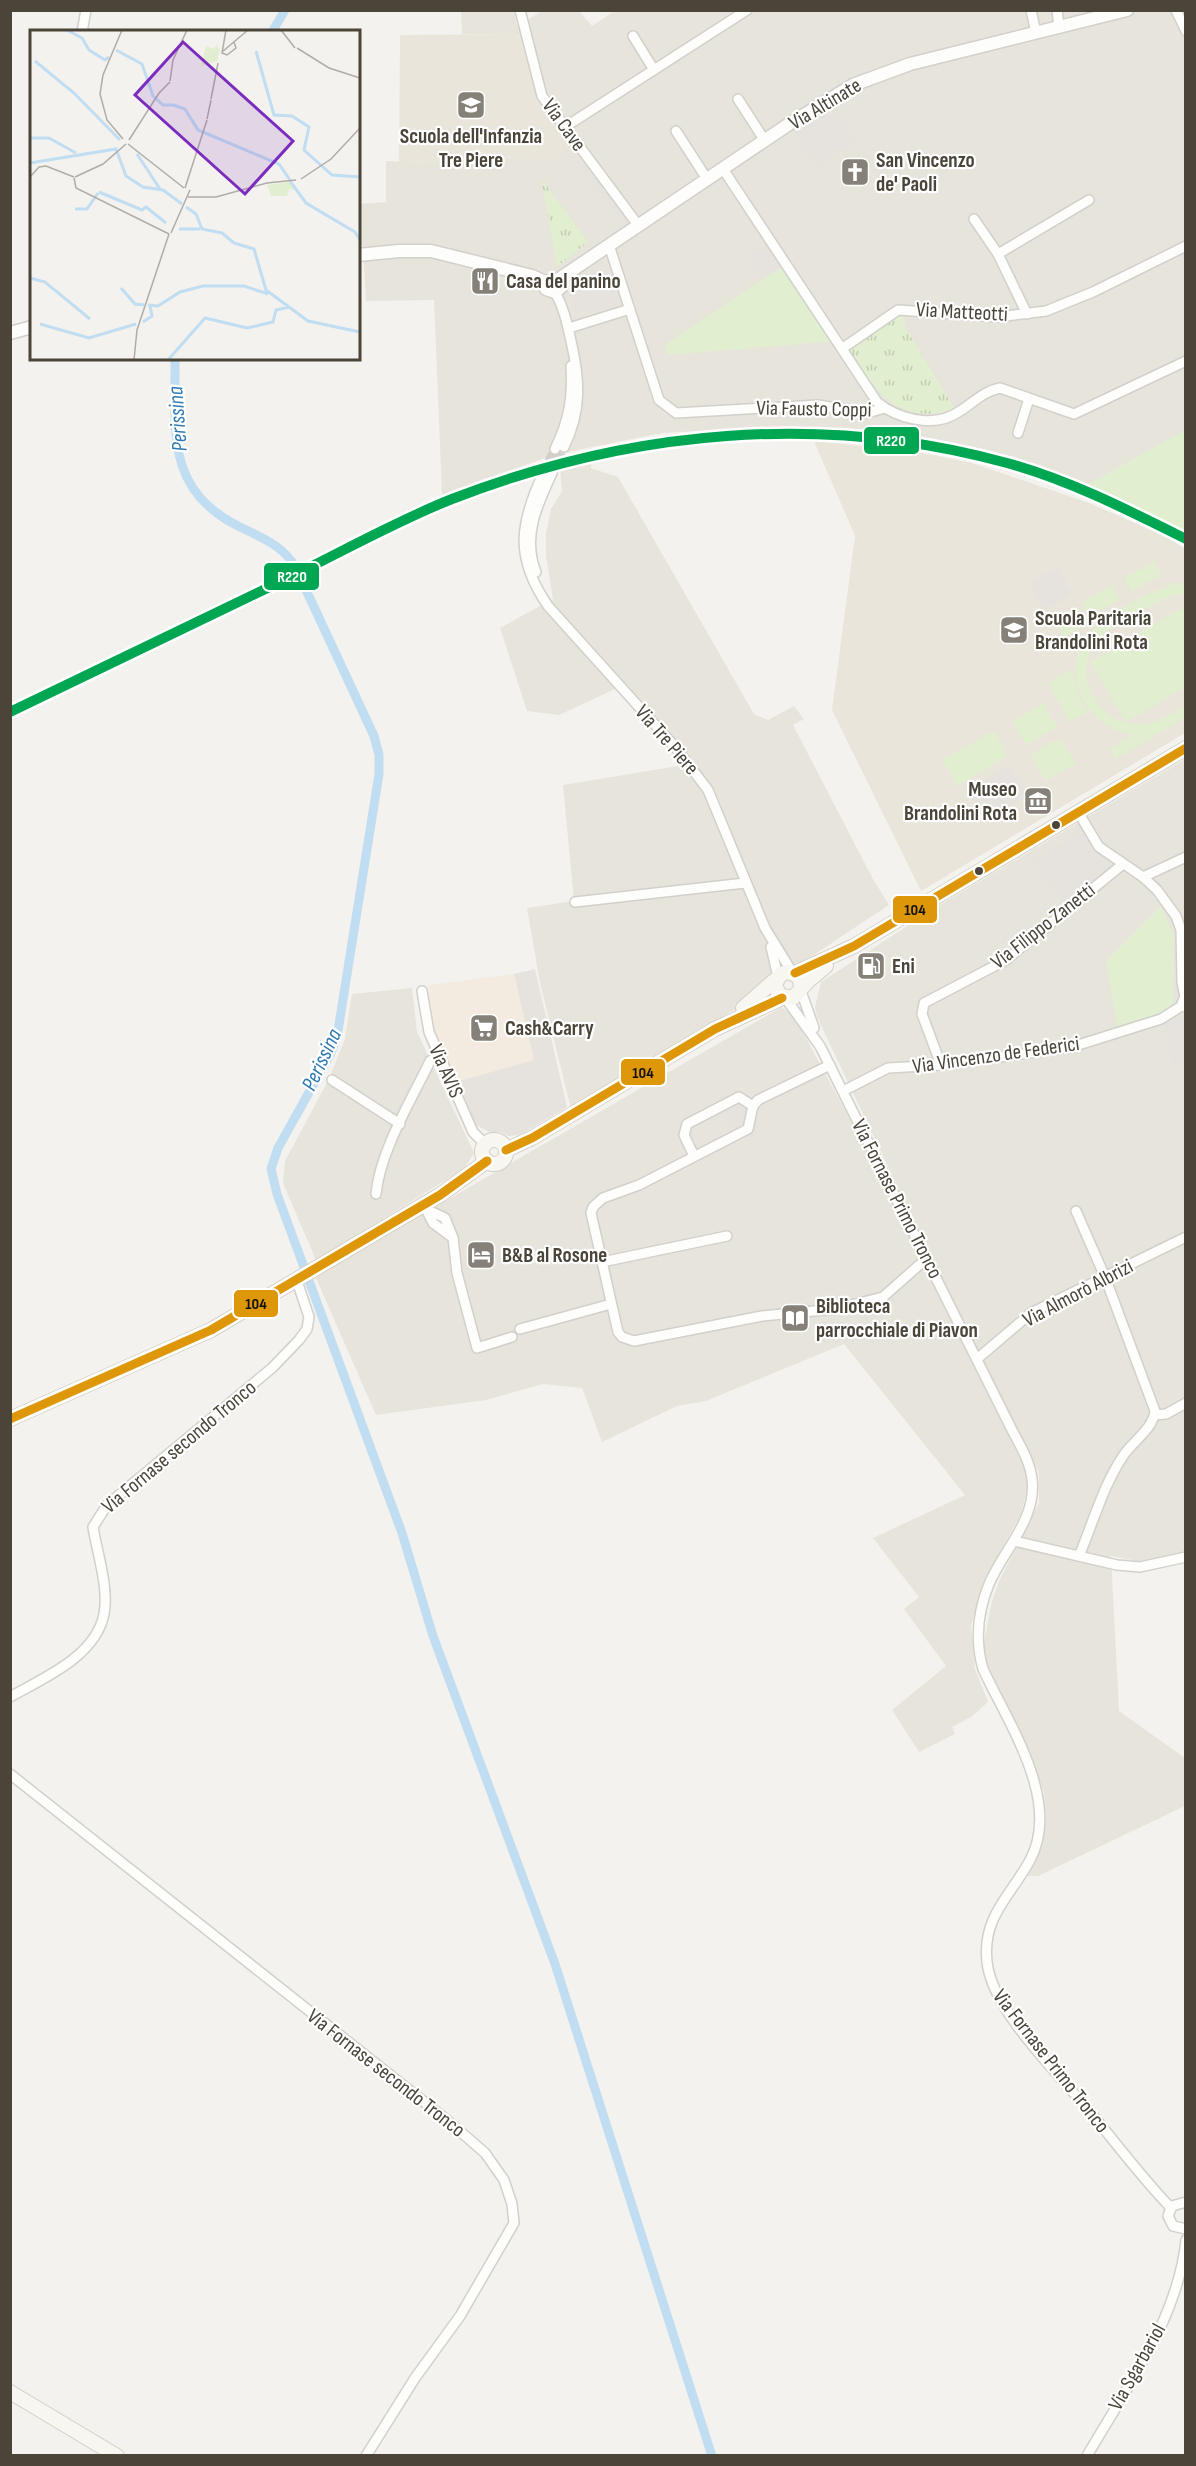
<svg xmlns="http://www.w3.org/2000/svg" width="1196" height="2466" viewBox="0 0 1196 2466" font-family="'Sofia Sans Condensed',sans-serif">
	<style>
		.residential { fill: #e7e4dc }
		.commercial { fill: #f3ebdf }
		.education { fill: #eae5da }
		.grass { fill: url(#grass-tufts) }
		.park { fill: #e1eecf }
		.parking { fill: #e6e3df }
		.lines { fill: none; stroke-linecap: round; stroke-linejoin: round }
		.canal { stroke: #c0ddf1; stroke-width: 9 }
		.minor-tunnel { stroke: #d2cfca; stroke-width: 9; stroke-dasharray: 9 4.5; stroke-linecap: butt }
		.minor-casing { stroke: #d2d0cb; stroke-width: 12 }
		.tertiary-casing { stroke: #d2d0cb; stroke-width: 15 }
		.secondary-casing { stroke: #d3cfc5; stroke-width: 16 }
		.minor { stroke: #fdfdfc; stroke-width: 9 }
		.tertiary { stroke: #fdfdfc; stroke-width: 12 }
		.secondary { stroke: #f7f6f1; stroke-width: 14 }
		.bus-1-casing { stroke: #fff; stroke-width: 14 }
		.bus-1 { stroke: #dd9709; stroke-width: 9 }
		.rail-1-casing { stroke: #fff; stroke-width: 15 }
		.rail-1 { stroke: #00a651; stroke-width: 10 }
		.bus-dot { fill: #4b4439; stroke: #fff; stroke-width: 2 }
		.labels { text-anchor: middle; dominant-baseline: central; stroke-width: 4.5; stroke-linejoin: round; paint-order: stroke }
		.street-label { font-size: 21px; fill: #4b4439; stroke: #fff }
		.poi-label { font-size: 21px; font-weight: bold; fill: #4b4439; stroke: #fff; text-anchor: start }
		.water-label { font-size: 22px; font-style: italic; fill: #2e7ab2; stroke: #fff }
		.inset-river { fill: none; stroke: #c0ddf1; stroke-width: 3 }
		.inset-road { fill: none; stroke: #b0aca6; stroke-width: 1.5 }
		.view { fill: #7b2cbf; fill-opacity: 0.15; stroke: #7b2cbf; stroke-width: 3 }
		.inset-edge { fill: none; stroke: #4b4439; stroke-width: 3 }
		.line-badge { stroke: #fff; stroke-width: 2 }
		.badge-label { font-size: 16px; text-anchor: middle; font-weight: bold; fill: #fff }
		.pale-badge-label { font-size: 16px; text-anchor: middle; font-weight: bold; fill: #111 }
	</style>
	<defs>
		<pattern id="grass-tufts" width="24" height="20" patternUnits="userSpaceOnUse" patternTransform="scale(1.5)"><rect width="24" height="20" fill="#e1eecf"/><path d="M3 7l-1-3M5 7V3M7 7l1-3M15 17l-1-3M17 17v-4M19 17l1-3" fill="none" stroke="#c3cdb2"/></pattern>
	</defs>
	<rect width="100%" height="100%" fill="#f4f2ee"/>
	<g class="residential">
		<polygon points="544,10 579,11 592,26 616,10 1185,11 1185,431 1087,485 984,452 894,435 755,428 662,433 577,450 542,459 442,495 434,300 366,301 363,246 359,246 359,204 386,202 386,161 463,164 463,156 553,159 572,144 537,96 519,34 462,34 461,11 514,11 517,26"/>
		<polygon points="592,458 591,468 618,477 754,714 768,720 794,706 804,719 793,725 873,879 889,905 803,962 777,967 767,985 744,1004 571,1109 540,983 527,908 574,901 563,785 696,763 626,684 559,715 527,711 500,628 553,599 546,556 546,533 551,509 562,491 560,467"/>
		<polygon points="1185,759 1185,1553 1143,1562 1111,1556 1119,1711 1185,1758 1185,1806 1038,1876 1028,1876 1043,1844 1046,1815 1044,1792 1029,1751 988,1669 984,1644 991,1605 999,1581 1039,1503 1039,1473 931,1257 817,1017 815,1007 821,982 935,908"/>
		<polygon points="412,988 417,1032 474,1153 464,1169 316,1260 283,1183 285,1161 328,1081 345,1039 352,994"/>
		<polygon points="782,1007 794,1016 865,1147 1027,1473 1028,1485 1021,1514 984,1580 971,1626 975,1669 988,1702 971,1717 952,1727 955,1734 919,1752 892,1710 946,1666 904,1609 919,1597 873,1538 965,1495 844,1344 706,1401 677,1406 602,1442 582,1388 543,1384 486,1400 376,1415 315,1276"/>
	</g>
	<polygon class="commercial" points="514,974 534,1060 456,1082 433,1031 428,985"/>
	<g class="education">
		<polygon points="519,34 537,96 573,144 553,159 464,156 464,164 399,162 400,35"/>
		<polygon points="814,441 912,451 972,463 1089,503 1167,537 1185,549 1185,733 921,891 832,710 855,536"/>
	</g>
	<g class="grass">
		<polygon points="543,181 588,242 557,267 542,183"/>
		<path d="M 904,313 L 905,327 L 954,408 C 923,422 889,409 871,381 L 868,382 L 850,352 L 850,348 L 896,316 Z"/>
	</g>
	<g class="park">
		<polygon points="786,264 838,341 667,355 665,345"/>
		<polygon points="1185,431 1185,534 1087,485 1171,438"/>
		<polygon points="1154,561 1162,574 1132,592 1124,578"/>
		<path d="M 1177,583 L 1185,583 L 1185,594 C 1166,595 1152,605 1135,615 C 1122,622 1107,629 1097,641 C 1069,676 1100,728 1144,724 C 1159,723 1172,713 1185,705 L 1185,718 L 1115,759 L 1110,749 L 1133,735 C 1087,728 1057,674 1089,634 C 1105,614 1153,589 1177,583 Z"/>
		<polygon points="1112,585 1120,599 1090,617 1081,603"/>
		<polygon points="1185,606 1185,687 1126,722 1090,662"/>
		<polygon points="1078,607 1088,623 1064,637 1054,620"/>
		<polygon points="1072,669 1078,695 1088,712 1070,722 1048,683"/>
		<polygon points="1043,703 1057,727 1026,745 1012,721"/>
		<polygon points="994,731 1007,756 957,786 943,760"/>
		<polygon points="1060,738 1076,764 1045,781 1030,755"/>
		<polygon points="1161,906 1174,935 1173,1003 1160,1013 1117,1026 1106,961"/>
	</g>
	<g class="parking">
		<polygon points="833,108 856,141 817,168 794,133"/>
		<polygon points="582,159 624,215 618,219 576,163"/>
		<polygon points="765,244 781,267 762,279 747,257"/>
		<polygon points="596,268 601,274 610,271 620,303 593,315 583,310 576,311 569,292 576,290 572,284 581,278 584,281 592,276 590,272"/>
		<polygon points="1057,567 1073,593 1045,611 1029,584"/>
		<polygon points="1010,765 1028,796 984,822 967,790"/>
		<polygon points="1085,829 1116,863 1064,902 1032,861"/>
		<polygon points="535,969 567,1107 520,1135 508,1136 500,1132 489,1132 476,1125 456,1082 534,1060 514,974"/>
		<polygon points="1185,1018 1185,1061 1172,1066 1164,1024"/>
		<polygon points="739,1097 753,1106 751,1125 733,1136 718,1107"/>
	</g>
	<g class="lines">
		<g class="canal">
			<polyline points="272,32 285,10"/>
			<path d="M 175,358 C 176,428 164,489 238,526 C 260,537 283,545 296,568"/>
			<polyline points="300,577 374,736 379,755 379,774 337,1037 331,1053 278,1148 271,1169 277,1194 402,1533 433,1636 555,1964 712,2456"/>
		</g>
		<g class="minor-tunnel">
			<polyline points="552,473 564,447"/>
			<polyline points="543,474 555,449"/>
		</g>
		<g class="minor-casing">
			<g id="minor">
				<polyline points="520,10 542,96 638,225"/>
				<polyline points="1031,10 1036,33"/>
				<polyline points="1057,10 1059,27"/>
				<polyline points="1176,10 1186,31"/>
				<polyline points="82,32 86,10"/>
				<polyline points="633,36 654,70"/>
				<polyline points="738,99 765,141"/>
				<polyline points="565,127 747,10"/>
				<polyline points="676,131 707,179"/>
				<polyline points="974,219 998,254 1027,314"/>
				<polyline points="609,245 659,400 676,413 818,405 867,413 885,408 877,402 723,169"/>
				<polyline points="998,254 1089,200"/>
				<path d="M 555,292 C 564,308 567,323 571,341 C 580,380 582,410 564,447"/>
				<polyline points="569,328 630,309"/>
				<polyline points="843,348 898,310 998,317 1046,311 1093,292 1186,246"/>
				<path d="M 885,408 C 907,421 938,427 960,411 C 974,402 984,391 1000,388 L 1074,414 L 1186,361"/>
				<polyline points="1018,433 1029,399"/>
				<path d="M 555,449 C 569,421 573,397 571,366"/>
				<path d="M 543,474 C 519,525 515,558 548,606 L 676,748 L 708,790 L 765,928 L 792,972"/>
				<path d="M 536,572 C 522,537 537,505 552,473"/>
				<polyline points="1078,812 1099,847 1143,877 1157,890 1176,916 1181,930 1182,982 1185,997 1182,1003 1185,1007"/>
				<polyline points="1143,877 1186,857"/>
				<polyline points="575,902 745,883"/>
				<polyline points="771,947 778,977"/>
				<polyline points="422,991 429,1032 473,1132 485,1144"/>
				<polyline points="801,991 814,1028"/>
				<path d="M 786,999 L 820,1046 L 1013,1432 C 1021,1447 1030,1462 1032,1479 C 1037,1519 1004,1549 989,1584 C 978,1611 975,1641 983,1669 C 1008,1723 1062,1801 1030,1860 C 1011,1896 982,1916 987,1962 C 992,2011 1060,2075 1092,2114 C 1118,2146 1142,2178 1171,2208"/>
				<polyline points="830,1065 758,1100 753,1106 748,1129 639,1185 603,1198 593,1207 591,1213 618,1332 622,1337 634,1341 762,1316 835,1309 883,1297 926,1259"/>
				<polyline points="941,1065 922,1014 924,1003 1006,960 1123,864"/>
				<polyline points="332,1080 400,1124"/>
				<polyline points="843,1091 888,1068 941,1065 1072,1047 1161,1019 1183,1005"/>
				<polyline points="694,1156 684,1135 687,1124 739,1097 753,1106"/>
				<path d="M 376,1194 C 380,1151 411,1101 430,1061 L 440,1056"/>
				<polyline points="424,1205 433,1223 453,1238 445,1218 428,1210"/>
				<path d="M 1076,1211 L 1105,1277 L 1155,1411 C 1153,1429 1133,1441 1123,1456 C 1103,1486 1093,1523 1079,1556"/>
				<polyline points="453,1238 457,1273 477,1348 512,1337"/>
				<polyline points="602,1262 727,1236"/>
				<polyline points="520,1329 611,1304"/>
				<polyline points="977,1359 1031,1313 1186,1237"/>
				<polyline points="1155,1415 1166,1414 1186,1403"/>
				<polyline points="1014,1541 1117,1565 1140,1567 1186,1557"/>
				<path d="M 10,1697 C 44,1678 96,1656 104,1614 C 109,1587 97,1553 93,1527 L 107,1505 L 272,1368 L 299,1340 L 307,1329 L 309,1317 L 296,1278"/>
				<polyline points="10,1774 447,2120 485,2153 504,2180 512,2204 514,2223 460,2316 415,2378 366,2456"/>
				<polyline points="1186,2202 1172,2206 1168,2216 1173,2226 1186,2229"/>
				<path d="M 1087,2456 C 1126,2388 1178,2319 1186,2240"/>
			</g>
		</g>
		<g class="tertiary-casing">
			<g id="tertiary">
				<polyline points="358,255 399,251 431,251 532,276 545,282"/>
				<polyline points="559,279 789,124 853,85 910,64 1127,10"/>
				<polyline points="545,282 546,289 555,292 561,287 559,279"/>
				<polyline points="10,333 32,327"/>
			</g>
		</g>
		<g class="secondary-casing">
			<g id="secondary">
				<polyline points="795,973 854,946 1186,748"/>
				<polyline points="802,987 798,976 788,972 781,974 775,984 779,995 793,998 808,981 826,966"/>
				<polyline points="743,1008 775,980"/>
				<circle cx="494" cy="1152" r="12"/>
				<polyline points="506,1150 532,1138 715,1029 782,998"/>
				<polyline points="10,1419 211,1330 440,1195 487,1161"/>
				<polyline points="10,2392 117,2456"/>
			</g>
		</g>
		<use href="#minor" class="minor"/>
		<use href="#tertiary" class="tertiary"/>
		<use href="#secondary" class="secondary"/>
		<g class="bus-1-casing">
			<g id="bus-1">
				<polyline points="795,973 854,946 1186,748"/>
				<polyline points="506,1150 532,1138 715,1029 782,998"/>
				<polyline points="10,1419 211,1330 440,1195 487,1161"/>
			</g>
		</g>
		<use href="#bus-1" class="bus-1"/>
		<g class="rail-1-casing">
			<path id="rail-1" d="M 10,712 C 101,668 192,624 282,581 C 338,554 394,522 452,499 C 630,430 822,412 1007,463 C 1069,480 1128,510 1186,539"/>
		</g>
		<use href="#rail-1" class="rail-1"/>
	</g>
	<defs>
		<g id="school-square" transform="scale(1.5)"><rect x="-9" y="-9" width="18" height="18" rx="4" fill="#868178" stroke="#fff"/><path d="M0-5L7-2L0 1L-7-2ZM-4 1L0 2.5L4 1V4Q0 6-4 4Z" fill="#fff"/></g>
		<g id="church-square" transform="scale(1.5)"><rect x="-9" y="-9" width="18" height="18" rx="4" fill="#868178" stroke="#fff"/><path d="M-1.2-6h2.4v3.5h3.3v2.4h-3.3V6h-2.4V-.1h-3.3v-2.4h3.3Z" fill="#fff"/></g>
		<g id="restaurant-square" transform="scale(1.5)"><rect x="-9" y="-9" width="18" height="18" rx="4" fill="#868178" stroke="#fff"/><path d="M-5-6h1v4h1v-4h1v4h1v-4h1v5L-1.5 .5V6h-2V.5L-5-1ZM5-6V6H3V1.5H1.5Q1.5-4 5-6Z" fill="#fff"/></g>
		<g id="museum-square" transform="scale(1.5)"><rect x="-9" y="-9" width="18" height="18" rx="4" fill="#868178" stroke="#fff"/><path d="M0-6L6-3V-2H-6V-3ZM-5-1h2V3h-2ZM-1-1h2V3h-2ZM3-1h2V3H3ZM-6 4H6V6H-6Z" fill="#fff"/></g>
		<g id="fuel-square" transform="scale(1.5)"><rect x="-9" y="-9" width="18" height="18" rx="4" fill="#868178" stroke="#fff"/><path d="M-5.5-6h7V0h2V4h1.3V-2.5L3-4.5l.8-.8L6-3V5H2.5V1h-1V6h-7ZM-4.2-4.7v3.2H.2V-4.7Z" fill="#fff"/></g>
		<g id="supermarket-square" transform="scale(1.5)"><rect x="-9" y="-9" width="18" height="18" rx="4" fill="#868178" stroke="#fff"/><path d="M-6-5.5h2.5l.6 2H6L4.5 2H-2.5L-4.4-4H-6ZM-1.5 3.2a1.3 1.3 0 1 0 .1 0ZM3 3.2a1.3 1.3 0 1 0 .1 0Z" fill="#fff"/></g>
		<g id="hotel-square" transform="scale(1.5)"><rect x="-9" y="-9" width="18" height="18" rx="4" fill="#868178" stroke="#fff"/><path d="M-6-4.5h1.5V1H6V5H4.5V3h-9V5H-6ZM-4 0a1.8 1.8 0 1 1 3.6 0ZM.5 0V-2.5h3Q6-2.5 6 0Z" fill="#fff"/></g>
		<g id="library-square" transform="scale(1.5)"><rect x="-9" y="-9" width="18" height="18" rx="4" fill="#868178" stroke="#fff"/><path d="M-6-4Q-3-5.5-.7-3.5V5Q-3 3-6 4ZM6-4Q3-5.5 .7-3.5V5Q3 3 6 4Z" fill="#fff"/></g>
	</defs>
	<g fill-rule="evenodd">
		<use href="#school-square" x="471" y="105"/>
		<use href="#church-square" x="855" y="172"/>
		<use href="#restaurant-square" x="485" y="281"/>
		<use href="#school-square" x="1014" y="630"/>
		<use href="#museum-square" x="1038" y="801"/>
		<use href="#fuel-square" x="871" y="966"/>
		<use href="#supermarket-square" x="484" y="1028"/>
		<use href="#hotel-square" x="481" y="1255"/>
		<use href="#library-square" x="795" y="1318"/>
	</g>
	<g class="bus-dot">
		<circle cx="1056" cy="825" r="5"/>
		<circle cx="979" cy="871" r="5"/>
	</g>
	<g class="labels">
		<g class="street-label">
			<text transform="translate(825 104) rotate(-31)">Via Altinate</text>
			<text transform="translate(564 125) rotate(54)">Via Cave</text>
			<text transform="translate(962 312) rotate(3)">Via Matteotti</text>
			<text transform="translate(814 409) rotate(1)">Via Fausto Coppi</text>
			<text transform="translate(667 740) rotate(49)">Via Tre Piere</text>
			<text transform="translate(1043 926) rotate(-38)">Via Filippo Zanetti</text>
			<text transform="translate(996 1055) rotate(-8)">Via Vincenzo de Federici</text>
			<text transform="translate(446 1071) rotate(66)">Via AVIS</text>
			<text transform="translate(897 1199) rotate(63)">Via Fornase Primo Tronco</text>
			<text transform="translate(1078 1293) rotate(-28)">Via Almorò Albrizi</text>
			<text transform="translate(179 1447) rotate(-40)">Via Fornase secondo Tronco</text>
			<text transform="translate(1051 2061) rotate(52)">Via Fornase Primo Tronco</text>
			<text transform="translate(386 2073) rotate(38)">Via Fornase secondo Tronco</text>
			<text transform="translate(1137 2367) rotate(-61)">Via Sgarbariol</text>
		</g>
		<g class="poi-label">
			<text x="471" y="136" text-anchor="middle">Scuola dell'Infanzia<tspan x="471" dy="24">Tre Piere</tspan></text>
			<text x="876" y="160">San Vincenzo<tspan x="876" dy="24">de' Paoli</tspan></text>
			<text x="506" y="281">Casa del panino</text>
			<text x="1035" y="618">Scuola Paritaria<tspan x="1035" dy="24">Brandolini Rota</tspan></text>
			<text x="1017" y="789" text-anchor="end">Museo<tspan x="1017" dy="24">Brandolini Rota</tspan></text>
			<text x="892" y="966">Eni</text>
			<text x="505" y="1028">Cash&amp;Carry</text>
			<text x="502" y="1255">B&amp;B al Rosone</text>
			<text x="816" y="1306">Biblioteca<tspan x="816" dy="24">parrocchiale di Piavon</tspan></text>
		</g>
		<g class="water-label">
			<text transform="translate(178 419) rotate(-94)">Perissina</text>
			<text transform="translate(322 1060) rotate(-65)">Perissina</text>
		</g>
	</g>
	<g transform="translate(30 30)">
		<rect width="330" height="330" fill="#f4f2ee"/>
		<path d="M 186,14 L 190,20 L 187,31 L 171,36 L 176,16 L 185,19 ZM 260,152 L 264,160 L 259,159 L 257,166 L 241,166 L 237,155 Z" fill="#e1eecf"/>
		<path class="inset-river" d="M 37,0 L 52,8 L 59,20 L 75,30 L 79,27M 86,20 L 112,34 L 123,66 L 133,75 L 143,75M 226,21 L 244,85 L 262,86 L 279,97 L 274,120 L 302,145 L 330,147M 5,31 L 44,63 L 90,110M 143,75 L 155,79 L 168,100 L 249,134 L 260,150M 0,108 L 19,108 L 46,123M 107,124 L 130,159M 0,133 L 86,119 L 96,146 L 113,157 L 133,160 L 152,174M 260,151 L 276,173 L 325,202 L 330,210M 69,162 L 112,180 L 116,177 L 136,193M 156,177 L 166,184 L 172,199 L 192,203 L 204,213M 45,179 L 57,179 L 68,163M 149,199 L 170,199M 204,213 L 224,219 L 236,260 L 278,291 L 330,302M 0,248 L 15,252 L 60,289M 91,258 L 105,274 L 114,275M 118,275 L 128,276 L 150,262 L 173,256 L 214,256 L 238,264M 113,292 L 122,286 L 120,276M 10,294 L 59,308 L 106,294M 138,330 L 175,288 L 217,298 L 243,292 L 246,280 L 259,277"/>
		<path class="inset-road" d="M 92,0 L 73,45 L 70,64 L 77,90 L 93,109M 165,0 L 184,0M 196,0 L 192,23 L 197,25 L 206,18 L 204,12M 251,0 L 265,18M 267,18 L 299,38 L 330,48M 192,22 L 218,0M 140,51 L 143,30 L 157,0M 181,69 L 188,33M 177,89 L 181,70M 99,110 L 129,63 L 140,52M 98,114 L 154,158M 0,147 L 9,137 L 16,136 L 44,147M 45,147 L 73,134 L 96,114M 44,148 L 46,158 L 139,204M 271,149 L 301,129 L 330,98M 155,158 L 177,90M 158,167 L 186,167 L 237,153 L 266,150M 141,203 L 160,160M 104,330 L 107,300 L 139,204"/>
		<path class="view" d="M 153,12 L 263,111 L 215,164 L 105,65 Z"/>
		<rect width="330" height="330" class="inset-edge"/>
	</g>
	<g class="line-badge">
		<rect x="863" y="426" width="57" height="29" rx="6" fill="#00a651"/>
		<rect x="263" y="562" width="57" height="29" rx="6" fill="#00a651"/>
		<rect x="892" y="895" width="46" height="29" rx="6" fill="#dd9709"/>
		<rect x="620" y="1058" width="46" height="28" rx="6" fill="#dd9709"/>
		<rect x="233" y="1289" width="46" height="29" rx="6" fill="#dd9709"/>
	</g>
	<g class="badge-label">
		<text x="891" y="446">R220</text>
		<text x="292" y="582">R220</text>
	</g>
	<g class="pale-badge-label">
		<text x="915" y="915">104</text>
		<text x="643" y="1078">104</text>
		<text x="256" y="1309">104</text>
	</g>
	<rect width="1196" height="2466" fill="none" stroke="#4b4439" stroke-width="24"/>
</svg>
